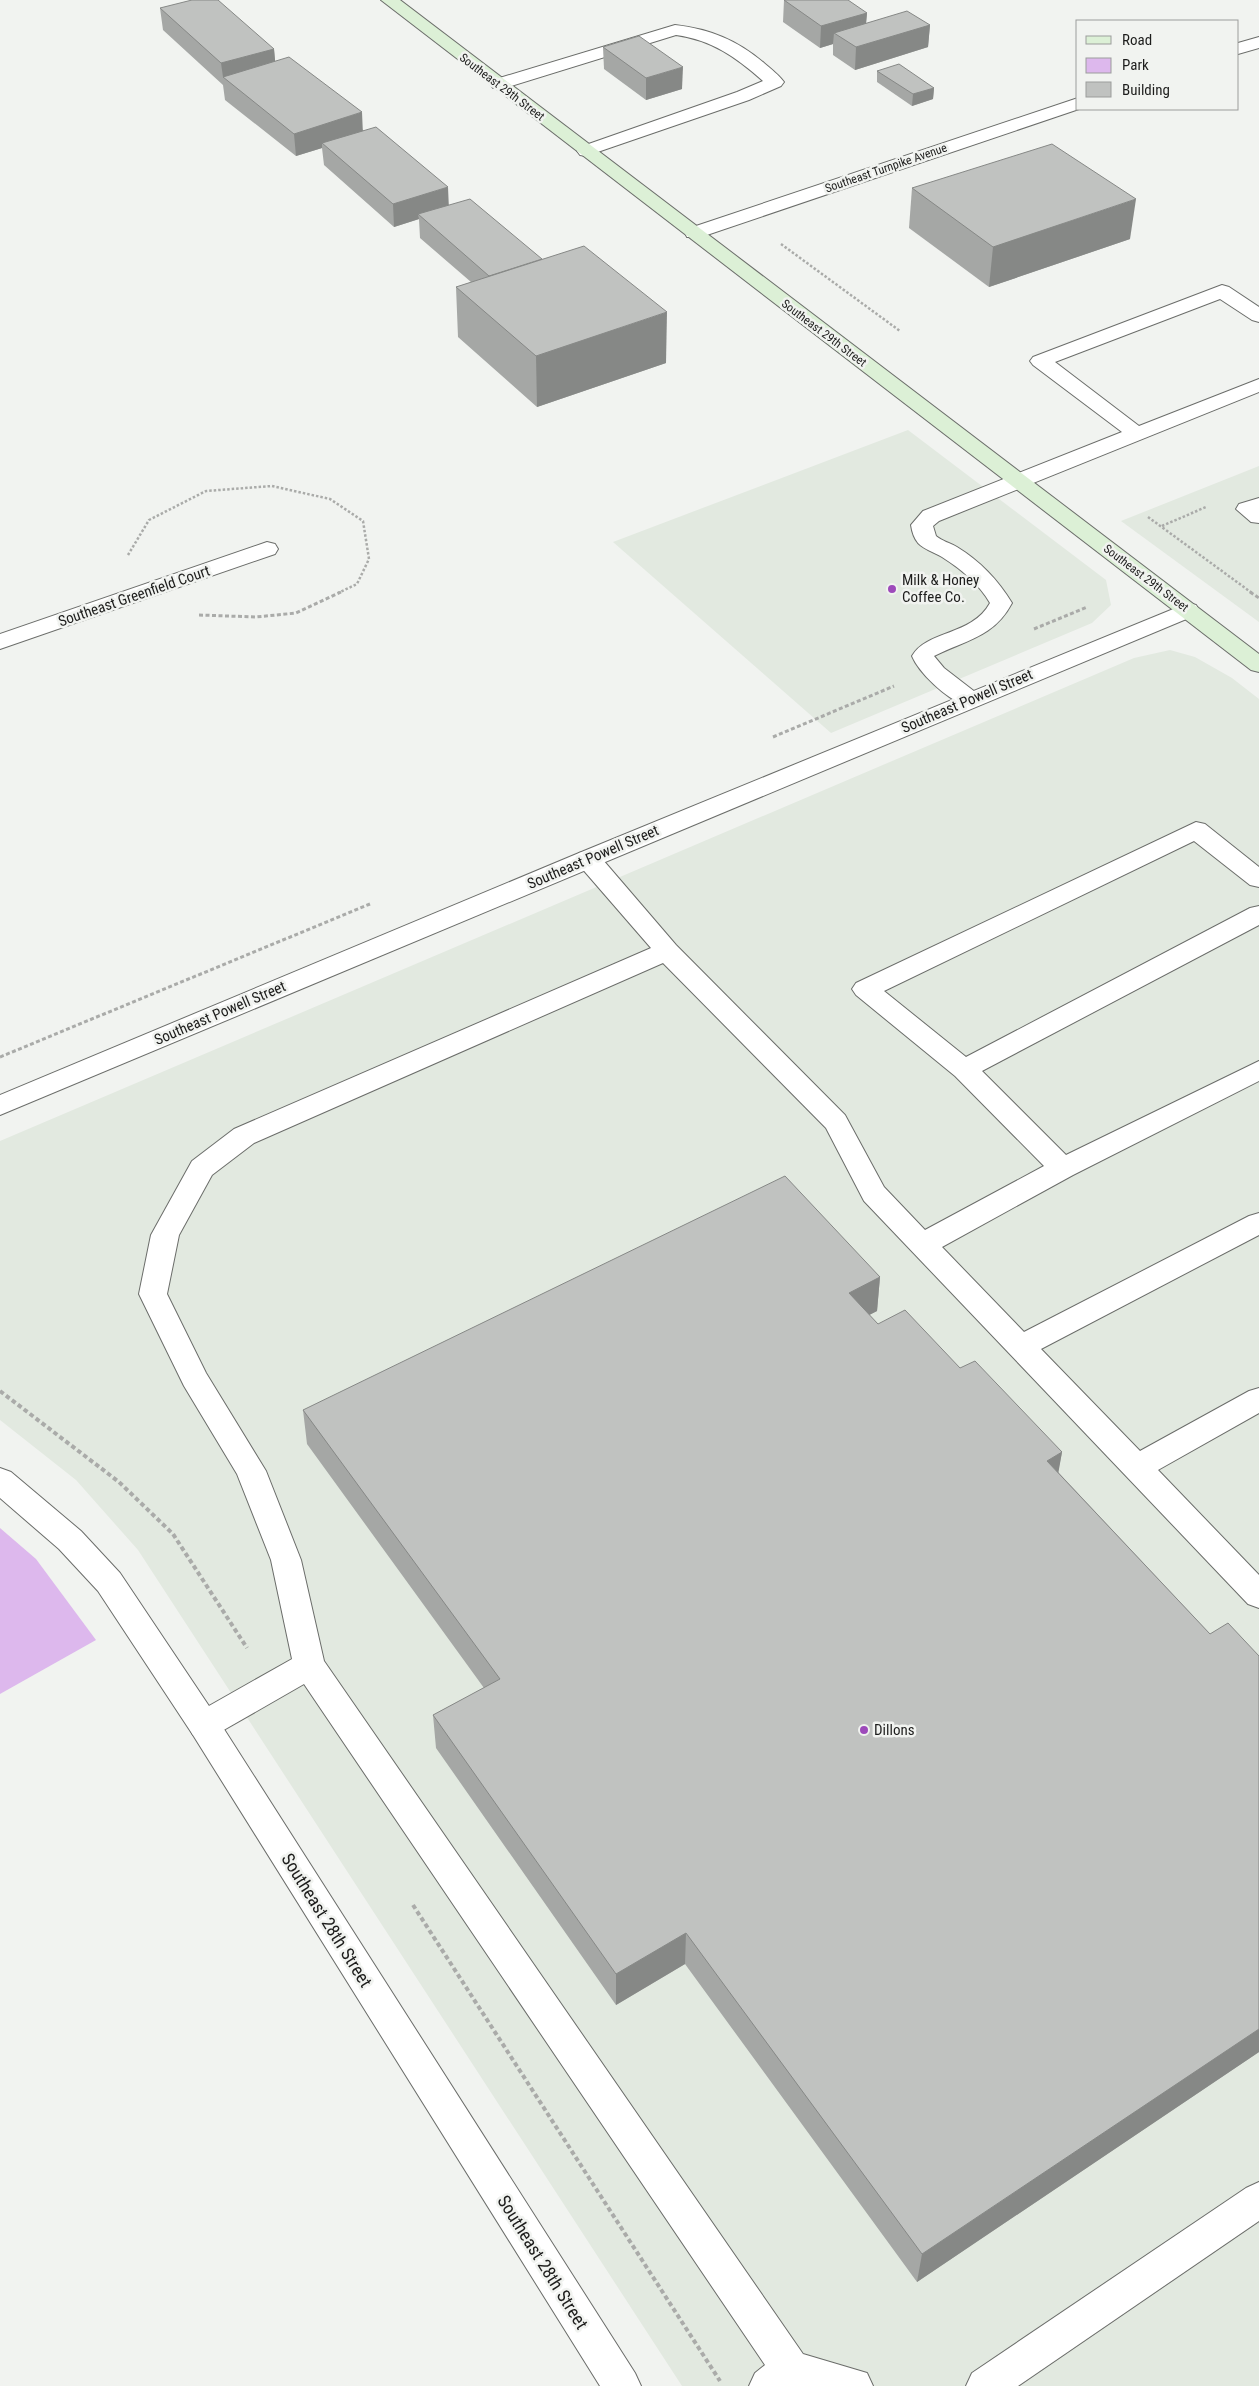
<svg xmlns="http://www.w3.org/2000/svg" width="1259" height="2386" viewBox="0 0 1259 2386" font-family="'Roboto Condensed',sans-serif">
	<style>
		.built { fill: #e2e9e0 }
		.green { fill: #ddb8ed }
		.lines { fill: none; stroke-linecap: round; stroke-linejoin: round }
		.lane-casing { stroke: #6b6d6a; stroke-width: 2 }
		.street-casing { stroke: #6b6d6a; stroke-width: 2 }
		.secondary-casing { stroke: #6b6d6a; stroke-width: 2 }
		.path-far2 { stroke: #aaaba9; stroke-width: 2.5; stroke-dasharray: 2.5 2; stroke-linecap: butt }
		.path-far1 { stroke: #aaaba9; stroke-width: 3; stroke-dasharray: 4 2.5; stroke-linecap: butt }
		.path { stroke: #aaaba9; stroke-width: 4; stroke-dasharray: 4.5 3; stroke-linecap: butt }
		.lane { fill: #fff; fill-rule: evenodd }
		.street { fill: #fff; fill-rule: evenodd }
		.secondary { fill: #dcf0d6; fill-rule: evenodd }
		.wall { fill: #a5a7a5 }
		.shaded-wall { fill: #868886 }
		.building { fill: #c0c2c0; stroke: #868886 }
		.poi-dot { fill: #9d4aba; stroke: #f1f3f0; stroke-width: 2 }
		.labels { text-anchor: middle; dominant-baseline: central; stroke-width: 5; stroke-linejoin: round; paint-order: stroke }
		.far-street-label { font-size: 12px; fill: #1d1d1c; stroke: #f1f3f0 }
		.poi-label { font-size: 15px; fill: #1d1d1c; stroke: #f1f3f0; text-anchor: start }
		.street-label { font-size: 15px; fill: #1d1d1c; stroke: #f1f3f0 }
		.near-street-label { font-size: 18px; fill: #1d1d1c; stroke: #f1f3f0 }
	</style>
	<rect width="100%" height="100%" fill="#f1f3f0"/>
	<g class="built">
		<polygon points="908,430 1106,580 1111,605 1092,623 831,733 613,542"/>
		<polygon points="1259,466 1259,622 1121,521"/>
		<polygon points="1170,650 1195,657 1232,678 1259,699 1259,2386 682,2386 138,1550 76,1480 0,1420 0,1141 1134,658"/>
	</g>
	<polygon class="green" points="0,1528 36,1559 96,1640 0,1694"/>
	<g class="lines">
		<g class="lane-casing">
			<g id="lane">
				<path d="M 675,25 C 710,29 737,40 764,63 C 771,69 779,75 784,82 L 781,86 L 749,100 L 586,156 L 580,155 L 577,151 L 580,147 L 737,92 L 763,81 C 736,57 712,40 676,35 L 505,88 L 493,88 L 490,84 L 493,80 Z"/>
				<polygon points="1259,37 1259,48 1238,54 1238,43"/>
				<polygon points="1078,98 1079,109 701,237 687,237 685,233 687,229"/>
				<path d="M 1222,285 L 1229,287 L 1259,307 L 1259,322 L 1252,320 L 1220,299 L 1055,362 L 1139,426 L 1259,379 L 1259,392 L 939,521 L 933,526 L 936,536 C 942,541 950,543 957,547 C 980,561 998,580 1012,603 C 994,637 966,640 934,656 L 944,668 L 979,695 L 983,700 L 979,705 C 974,706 969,708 964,705 C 946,698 919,673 912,656 C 927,630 972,636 990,603 C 979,584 961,569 942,557 C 934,552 925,550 918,543 C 914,538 912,532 911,525 L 923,511 L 1122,432 L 1033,365 L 1030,361 L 1033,357 Z"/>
				<polygon points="1259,498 1259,523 1251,522 1236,509 1239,504"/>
				<polygon points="1196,822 1205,824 1259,867 1259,887 1250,885 1194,841 884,991 966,1057 1250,908 1259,906 1259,925 982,1071 1066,1155 1259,1061 1259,1081 1073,1175 942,1247 1024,1332 1249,1216 1259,1213 1259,1235 1041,1349 1140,1451 1249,1391 1259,1388 1259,1413 1158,1470 1259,1575 1259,1608 1248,1604 864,1201 826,1128 663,963 254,1143 212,1175 179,1235 167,1294 206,1373 266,1471 301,1560 324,1661 803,2354 867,2373 873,2386 749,2386 755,2373 765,2365 304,1684 215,1735 204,1739 193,1735 188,1725 193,1715 292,1659 271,1560 237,1474 184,1386 139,1294 151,1235 192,1161 234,1129 651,948 579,865 576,859 579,853 588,851 597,853 676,945 845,1115 884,1187 925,1230 1044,1166 955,1076 856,995 852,989 856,983"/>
				<polygon points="1259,2182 1259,2221 1018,2386 966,2386 972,2373 1246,2188"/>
			</g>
		</g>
		<g class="street-casing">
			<g id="street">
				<polygon points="267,542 275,544 278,549 275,554 0,649 0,634"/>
				<polygon points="1188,603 1196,605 1199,610 1196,615 0,1115 0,1095 579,853"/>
				<polygon points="0,1468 11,1472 81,1531 120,1573 215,1715 635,2373 641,2386 600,2386 193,1735 98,1591 59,1549 0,1498"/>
			</g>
		</g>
		<g class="secondary-casing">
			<polygon id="secondary" points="381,0 400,0 1259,654 1259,672 1251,670"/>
		</g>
		<g class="path-far2">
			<polyline points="781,244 900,331"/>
			<polyline points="1148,517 1252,593"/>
			<polyline points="1162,526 1206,507"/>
			<polyline points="128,555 149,520 206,491 272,486 330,499 363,521 369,559 357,584 338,593"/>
		</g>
		<g class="path-far1">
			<polyline points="1250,592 1259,598"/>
			<polyline points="199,615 256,617 296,613 341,592"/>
			<polyline points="1034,629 1087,607"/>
			<polyline points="773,737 894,686"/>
			<polyline points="0,1057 370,904"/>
		</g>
		<g class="path">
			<polyline points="0,1391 119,1482 173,1534 247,1648"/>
			<polyline points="413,1905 720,2381"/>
		</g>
		<use href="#lane" class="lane"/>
		<use href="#street" class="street"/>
		<use href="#secondary" class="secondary"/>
	</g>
	<g class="wall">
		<polygon points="784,0 867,13 866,23 930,25 928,47 855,70 833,55 833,44 820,48 783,22"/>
		<polygon points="160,8 274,49 275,61 363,130 449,205 666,363 537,407 458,337 456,287 471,282 420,238 419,219 394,227 324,165 322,148 296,156 225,100 223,85 163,30"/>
		<polygon points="603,47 682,89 646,100 604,69"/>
		<polygon points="877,71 934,88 933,99 912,106 877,82"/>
		<polygon points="912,188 1130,239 989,287 909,228"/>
		<polygon points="880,1277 877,1311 869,1315 878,1324 960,1368 1062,1452 1058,1472 1210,1634 1259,1656 1259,2052 917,2282 685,1964 616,2005 436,1748 433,1715 484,1688 307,1444 303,1410"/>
	</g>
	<g class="shaded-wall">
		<polygon points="867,13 865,35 834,33 833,44 820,48 821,26"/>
		<polygon points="930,25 928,47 855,70 856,47"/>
		<polygon points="274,49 276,71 223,77 221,63"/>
		<polygon points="683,67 682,89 646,100 646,78"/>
		<polygon points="934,88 933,99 912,106 913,94"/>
		<polygon points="362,112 363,135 322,143 322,148 296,156 294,134"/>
		<polygon points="448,187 449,210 418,214 419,219 394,227 393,204"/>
		<polygon points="1136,199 1130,239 989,287 993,247"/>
		<polygon points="667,312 666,363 537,407 536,356"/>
		<polygon points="880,1277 877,1311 846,1327 849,1293"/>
		<polygon points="1062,1452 1056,1486 1047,1461"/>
		<polygon points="686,1933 685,1964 616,2005 616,1974"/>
		<polygon points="1259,2029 1259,2052 917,2282 922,2254"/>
	</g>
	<g class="building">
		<polygon points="192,0 218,0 274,49 221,63 160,8"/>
		<polygon points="784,0 848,0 867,13 821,26"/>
		<polygon points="907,11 930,25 856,47 834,33"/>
		<polygon points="639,36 683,67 646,78 603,47"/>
		<polygon points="289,57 362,112 294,134 223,77"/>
		<polygon points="899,64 934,88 913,94 877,71"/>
		<polygon points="376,127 448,187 393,204 322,143"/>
		<polygon points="1052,144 1136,199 993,247 912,188"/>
		<polygon points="470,199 542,259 489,276 418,214"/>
		<polygon points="584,246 667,312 536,356 456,287"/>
		<polygon points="785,1176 880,1277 849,1293 878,1324 905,1310 960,1368 975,1361 1062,1452 1047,1461 1210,1634 1228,1623 1259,1656 1259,2029 922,2254 686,1933 616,1974 433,1715 500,1679 303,1410"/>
	</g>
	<g class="poi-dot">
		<circle cx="892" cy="589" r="5"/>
		<circle cx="864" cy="1730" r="5"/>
	</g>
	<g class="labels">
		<g class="far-street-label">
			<text transform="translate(502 87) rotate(37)">Southeast 29th Street</text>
			<text transform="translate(886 168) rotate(-19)">Southeast Turnpike Avenue</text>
			<text transform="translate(824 333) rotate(37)">Southeast 29th Street</text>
			<text transform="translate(1146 578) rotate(37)">Southeast 29th Street</text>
		</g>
		<g class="poi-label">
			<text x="902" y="580">Milk &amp; Honey<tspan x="902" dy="17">Coffee Co.</tspan></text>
			<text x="874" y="1730">Dillons</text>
		</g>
		<g class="street-label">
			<text transform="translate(134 596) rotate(-19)">Southeast Greenfield Court</text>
			<text transform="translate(967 701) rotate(-23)">Southeast Powell Street</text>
			<text transform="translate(593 857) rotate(-23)">Southeast Powell Street</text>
			<text transform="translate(220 1013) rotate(-23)">Southeast Powell Street</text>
		</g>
		<g class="near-street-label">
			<text transform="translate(327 1920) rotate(58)">Southeast 28th Street</text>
			<text transform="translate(543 2262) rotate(58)">Southeast 28th Street</text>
		</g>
	</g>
	<rect x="1076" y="20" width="162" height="90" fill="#f1f3f0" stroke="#9c9d9b"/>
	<rect x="1086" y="36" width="25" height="8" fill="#dcf0d6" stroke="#9c9d9b"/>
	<text x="1122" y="45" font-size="15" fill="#1d1d1c">Road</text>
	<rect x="1086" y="58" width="25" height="15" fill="#ddb8ed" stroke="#9c9d9b"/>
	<text x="1122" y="70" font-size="15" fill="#1d1d1c">Park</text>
	<rect x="1086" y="82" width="25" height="15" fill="#c0c2c0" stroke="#9c9d9b"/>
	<text x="1122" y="95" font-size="15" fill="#1d1d1c">Building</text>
</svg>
